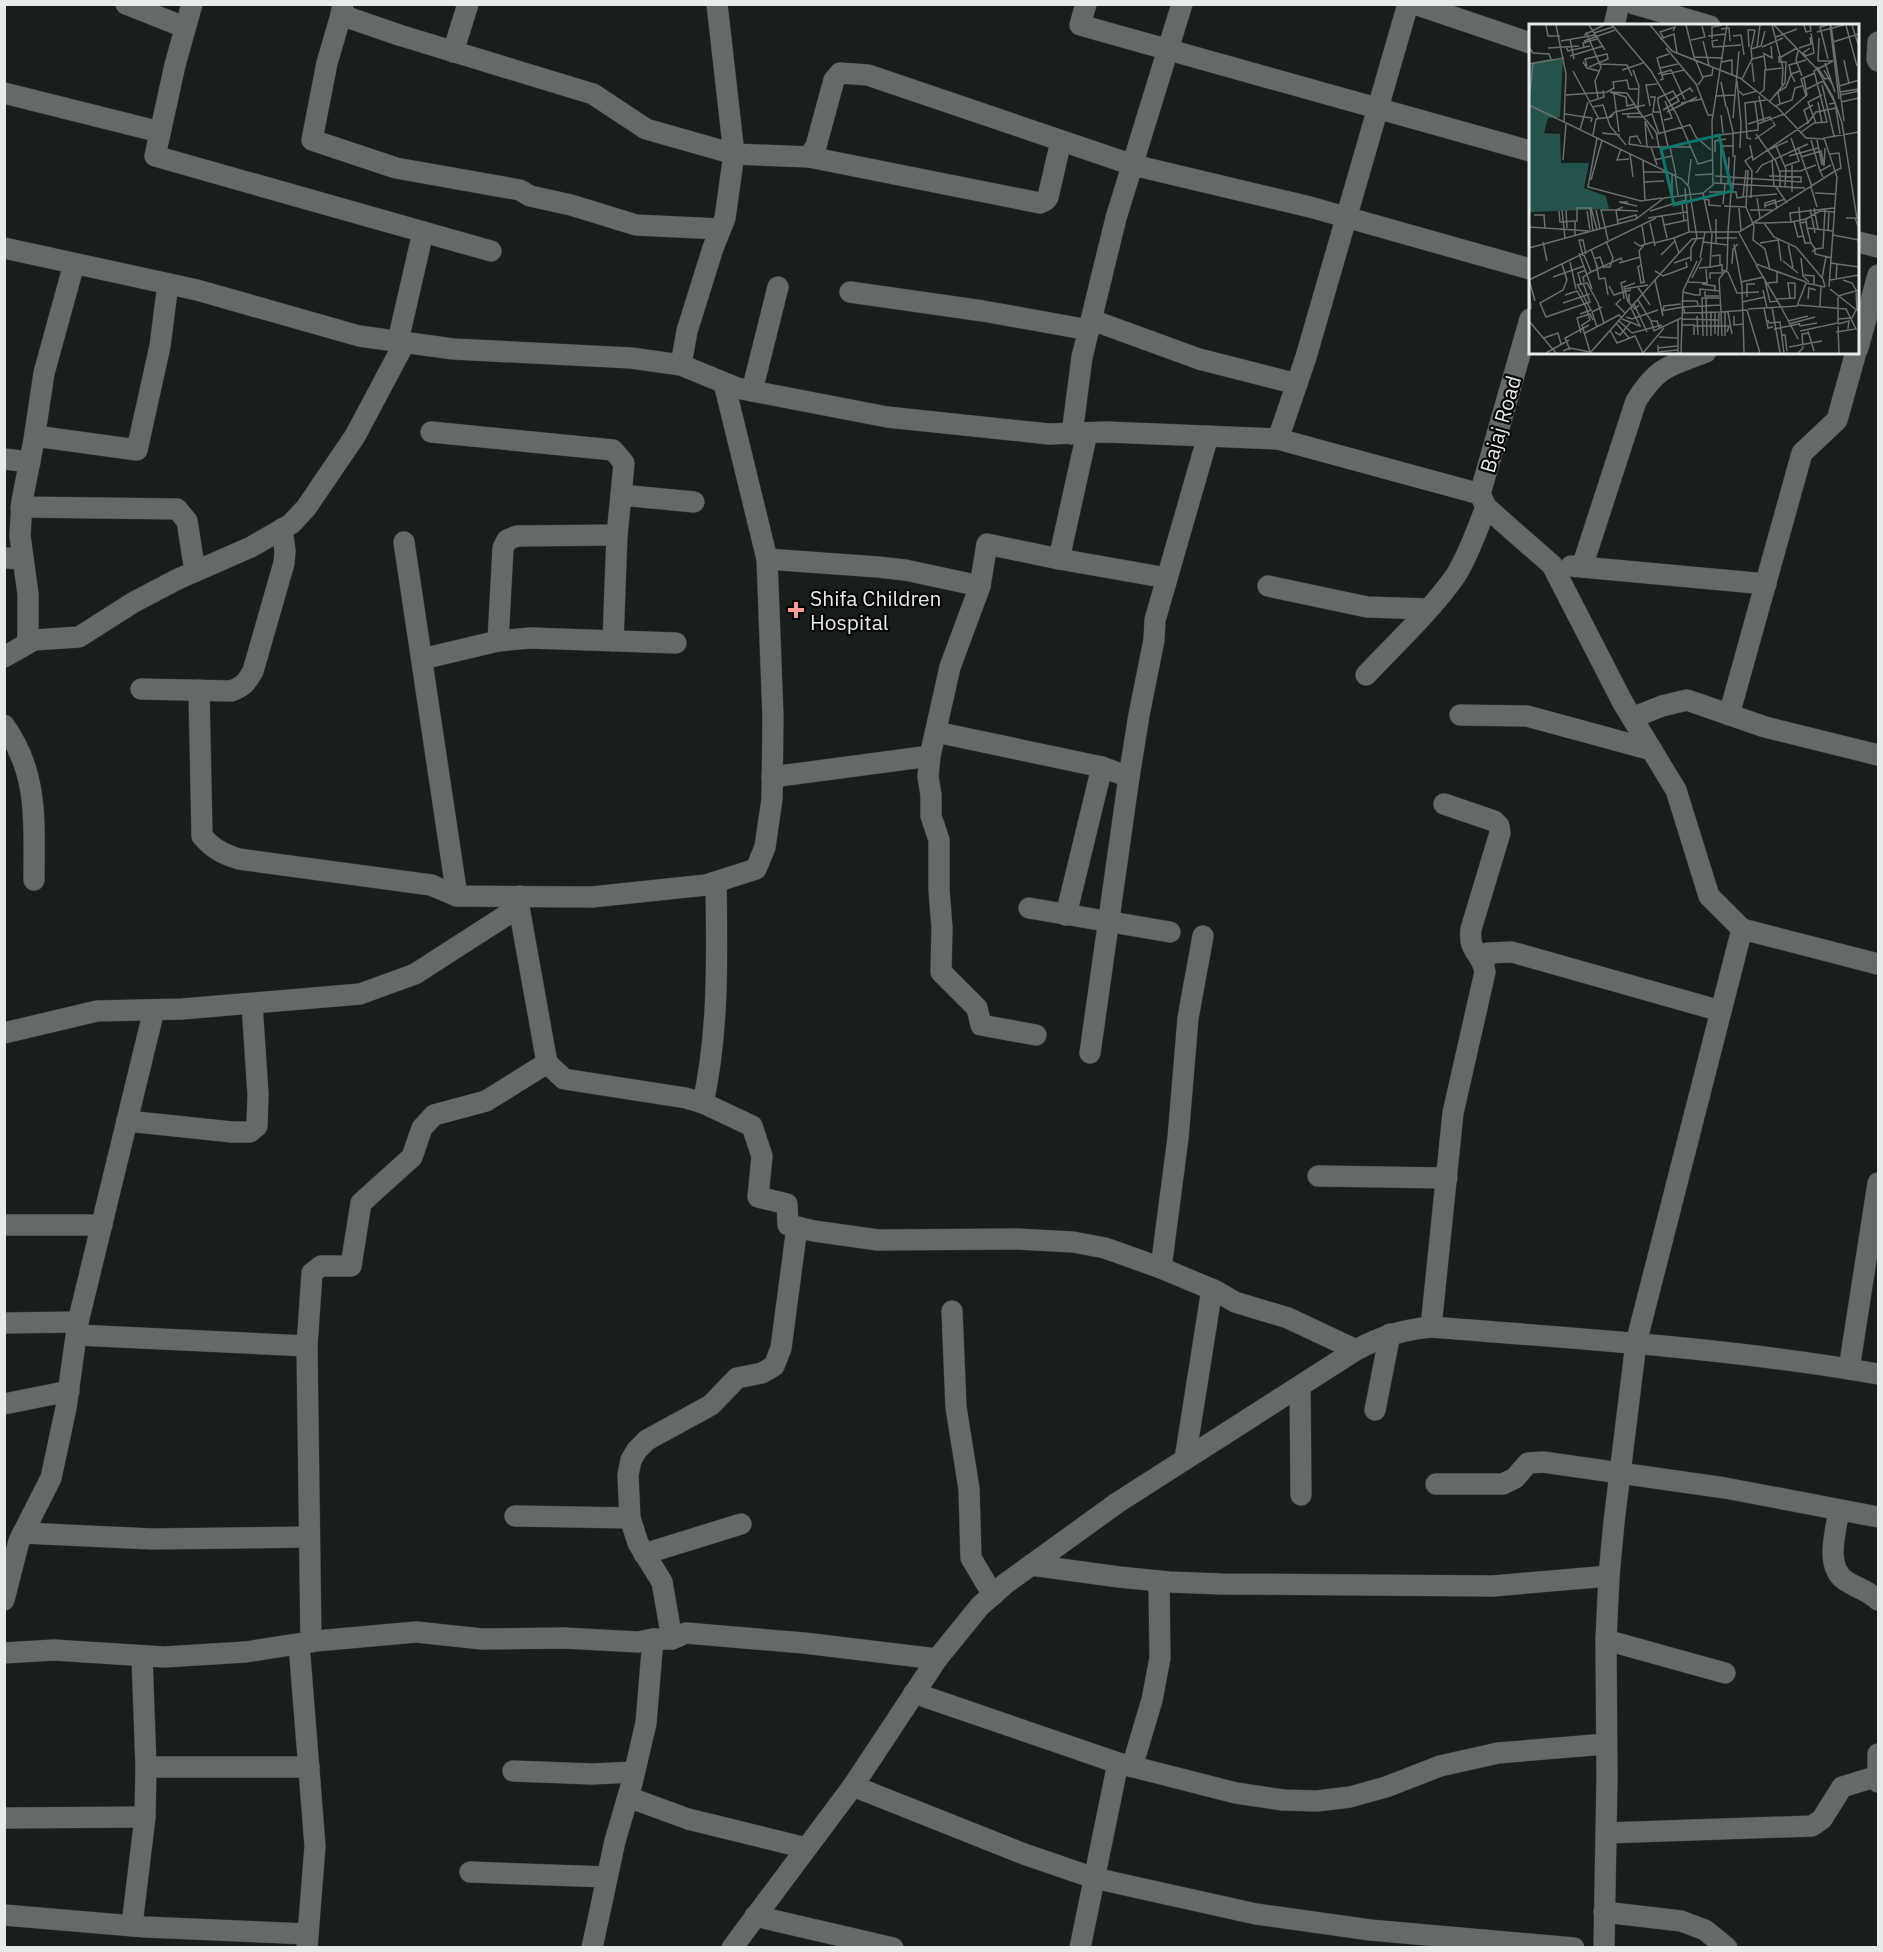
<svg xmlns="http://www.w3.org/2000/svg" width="1883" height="1952" viewBox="0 0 1883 1952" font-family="'IBM Plex Sans',sans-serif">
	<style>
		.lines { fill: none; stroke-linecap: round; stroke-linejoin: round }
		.minor-casing { stroke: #363a39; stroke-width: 22 }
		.minor { stroke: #636a69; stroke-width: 21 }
		.poi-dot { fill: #f59c93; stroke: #050707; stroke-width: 2 }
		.labels { text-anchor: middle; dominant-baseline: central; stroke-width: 4.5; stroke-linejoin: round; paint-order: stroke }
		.street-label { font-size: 21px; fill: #e7ebea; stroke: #050707 }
		.poi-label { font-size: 21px; fill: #e7ebea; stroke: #050707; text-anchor: start }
		.inset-road { fill: none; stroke: #6b706e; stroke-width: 1.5 }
		.view { fill: #0f766e; fill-opacity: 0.15; stroke: #0f766e; stroke-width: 3 }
		.inset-edge { fill: none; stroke: #e7ebea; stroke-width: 3 }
	</style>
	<rect width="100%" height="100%" fill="#181e1c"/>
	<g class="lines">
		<g class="minor-casing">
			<g id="minor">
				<polyline points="126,4 184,27"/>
				<polyline points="192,4 175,65 155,156 491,251"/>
				<polyline points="343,4 341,15 399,35 593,94 646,129 734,154 809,157 816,146 834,80 840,73 868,75 1133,165 1310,207 1530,269"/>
				<polyline points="1086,4 1080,25 1530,151"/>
				<polyline points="1415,4 1530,43"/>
				<polyline points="1634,4 1710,26"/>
				<polyline points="341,15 327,63 312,140 396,168 520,190 530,196 571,205 636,225 720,229"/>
				<polyline points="1614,26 1619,4"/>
				<polyline points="1878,42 1877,59 1878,61"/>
				<polyline points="453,52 468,4"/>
				<polyline points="4,93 160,132"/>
				<polyline points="809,157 1040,203 1046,200 1048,197 1061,141"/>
				<polyline points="1858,242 1878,247"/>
				<polyline points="4,248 197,290 359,336 453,349 631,358 681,365 737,388 887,417 1049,434 1107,432 1278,439 1480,494"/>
				<polyline points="850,292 983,311 1089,330"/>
				<polyline points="1092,320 1199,359 1297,384"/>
				<polyline points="398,341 423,232"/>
				<polyline points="1858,348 1878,275"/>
				<polyline points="681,365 687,331 713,248 725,218 734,154 717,4"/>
				<polyline points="752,391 778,287"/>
				<polyline points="431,432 613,450 624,463 621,495"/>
				<polyline points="1072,434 1082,357 1116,218 1182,4"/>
				<polyline points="35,436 137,450 160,346 168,284"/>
				<polyline points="1278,439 1306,357 1408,4"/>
				<polyline points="4,459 30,462"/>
				<polyline points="1480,494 1486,507 1552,565 1623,703 1676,790 1709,896 1742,929 1878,964"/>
				<polyline points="1480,494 1530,319"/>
				<polyline points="21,507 177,509 187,521 195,571"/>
				<polyline points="404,542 457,896"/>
				<polyline points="4,558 23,559"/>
				<polyline points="767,559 878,567 905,570 980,586"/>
				<polyline points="1059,559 1167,578"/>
				<polyline points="1571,566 1766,584"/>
				<path d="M 1582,567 L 1636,401 C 1658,366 1669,366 1706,352"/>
				<polyline points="1268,586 1367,607 1428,609"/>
				<polyline points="498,641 503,548 507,540 517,536 617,535"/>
				<polyline points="613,641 617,535 621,495 694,502"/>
				<polyline points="28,643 28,594 20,536 22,501 34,440 44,373 74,264"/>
				<polyline points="4,657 34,640 79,637 134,602 178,579 251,547 291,524 306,508 355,436 405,342"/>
				<polyline points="422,659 498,641 530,638 676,643"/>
				<path d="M 1366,675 C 1396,643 1431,611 1456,575 C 1469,554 1477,530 1486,507"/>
				<path d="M 141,689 L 231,691 C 243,687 247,682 253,671 L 284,563 L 285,551 L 282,529"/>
				<path d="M 199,690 L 202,836 C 213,849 223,854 239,859 L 431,885 L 457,896 L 592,897 L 706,885 L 756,869 L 765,847 L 772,799 L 773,717 L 767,559 L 724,383"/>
				<polyline points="1460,715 1527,716 1652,750"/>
				<polyline points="1729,715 1802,453 1837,420 1856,352"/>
				<polyline points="1632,718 1662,706 1687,700 1765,727 1878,755"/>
				<path d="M 4,725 C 39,774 34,823 34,880"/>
				<polyline points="936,732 1102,767 1129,777"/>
				<polyline points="930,756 928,777 931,795 931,816 939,840 939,890 942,928 941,972 977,1008 981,1025 1036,1035"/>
				<polyline points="772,777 930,756 950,667 980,586 987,544 1059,559 1087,433"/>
				<polyline points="1029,908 1170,932"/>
				<polyline points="1066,915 1102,767"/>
				<polyline points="1484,962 1488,953 1512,952 1721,1011"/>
				<polyline points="4,1033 97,1011 182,1009 360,994 415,974 519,907 520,896"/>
				<polyline points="1090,1053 1129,777 1139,715 1154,640 1155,620 1208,436"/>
				<polyline points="547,1063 564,1079 686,1098 703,1103 752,1126 762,1156 758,1197 787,1204 788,1225 814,1231 878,1240 1016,1239 1073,1242 1105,1248 1161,1268 1216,1291 1235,1302 1288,1318 1356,1350"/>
				<path d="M 703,1103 C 719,1031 717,955 716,882"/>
				<polyline points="127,1121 232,1132 250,1132 257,1126 258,1094 252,1004"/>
				<polyline points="1318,1176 1447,1178"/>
				<polyline points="4,1225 102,1225"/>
				<polyline points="1161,1268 1178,1138 1188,1018 1203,936"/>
				<polyline points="952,1311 956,1407 969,1489 971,1558 993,1595"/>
				<polyline points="4,1323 78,1322"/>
				<path d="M 1431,1327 L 1453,1113 L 1485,972 C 1482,952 1468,953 1471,929 L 1500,833 L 1499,826 L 1494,821 L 1444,804"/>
				<polyline points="77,1335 307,1346 312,1273 321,1266 351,1266 361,1203 412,1157 422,1128 434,1115 486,1101 547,1063 519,907"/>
				<polyline points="307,1346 311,1642"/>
				<polyline points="1849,1369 1878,1183"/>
				<polyline points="1300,1386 1301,1495"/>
				<polyline points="4,1404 69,1391"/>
				<polyline points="1375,1410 1390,1334"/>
				<polyline points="1185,1459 1212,1289"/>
				<polyline points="1436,1484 1503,1484 1515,1478 1528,1463 1543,1462 1725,1488 1878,1517"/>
				<path d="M 1839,1510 C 1836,1531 1824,1567 1846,1581 C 1857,1588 1869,1591 1878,1600"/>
				<polyline points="515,1516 630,1518"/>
				<polyline points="23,1533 152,1539 308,1537"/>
				<polyline points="644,1554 741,1524"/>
				<polyline points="1031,1565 1119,1577 1169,1582 1222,1584 1493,1586 1609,1576"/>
				<polyline points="4,1600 19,1541 51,1478 66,1408 78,1322 154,1010"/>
				<polyline points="672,1639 662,1582 638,1543 630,1518 628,1475 631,1460 637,1450 647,1440 711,1405 737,1378 762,1373 774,1366 781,1348 797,1227"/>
				<polyline points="1606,1640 1725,1673"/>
				<polyline points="299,1644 315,1846 307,1948"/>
				<polyline points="4,1653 54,1650 164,1657 246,1652 316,1641 416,1632 482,1639 564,1638 638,1642 653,1639 672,1639 686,1633 804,1643 937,1659"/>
				<polyline points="142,1656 146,1767 309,1767"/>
				<polyline points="914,1693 1118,1763 1236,1793 1283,1800 1317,1801 1350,1797 1386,1787 1440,1766 1498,1753 1606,1744"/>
				<polyline points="1878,1754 1878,1782"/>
				<polyline points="1132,1767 1152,1700 1160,1658 1159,1581"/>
				<polyline points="513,1771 592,1774 634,1772"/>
				<polyline points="853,1786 1024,1854 1094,1878 1256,1914 1370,1930 1574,1948"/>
				<polyline points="628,1797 688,1819 806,1848"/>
				<polyline points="4,1818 145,1817"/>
				<polyline points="1606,1833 1812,1826 1822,1819 1842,1787 1878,1776"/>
				<polyline points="470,1872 607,1877"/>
				<polyline points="1604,1912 1681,1921 1705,1930 1727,1948"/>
				<polyline points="4,1915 145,1927 308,1934"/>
				<polyline points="755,1916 893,1948"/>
				<polyline points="132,1925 145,1817 146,1767"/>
				<polyline points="592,1948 615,1841 632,1783 646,1723 653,1639"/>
				<path d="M 732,1948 L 853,1786 L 937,1659 L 980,1606 L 1005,1584 L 1117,1503 L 1356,1350 C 1382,1336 1402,1330 1431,1327 C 1581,1339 1731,1348 1878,1374"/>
				<polyline points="1080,1948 1118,1763"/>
				<polyline points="1604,1948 1607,1777 1606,1640 1609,1576 1614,1522 1636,1343 1742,929"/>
			</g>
		</g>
		<use href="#minor" class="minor"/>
	</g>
	<path class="poi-dot" d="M793 601h6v6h6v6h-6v6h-6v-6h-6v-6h6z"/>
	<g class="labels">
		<g class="street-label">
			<text transform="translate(1500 424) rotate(-74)">Bajaj Road</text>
		</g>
		<g class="poi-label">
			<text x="810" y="598">Shifa Children<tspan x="810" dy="24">Hospital</tspan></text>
		</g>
	</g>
	<g transform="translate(1529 24)">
		<rect width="330" height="330" fill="#181e1c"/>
		<path d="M 21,35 L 34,36 L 31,93 L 19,94 L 15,109 L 31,110 L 32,139 L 60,139 L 55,164 L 77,172 L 80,185 L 0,188 L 0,39 Z" fill="#22544d"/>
		<path class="inset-road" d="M 17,1 L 19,12 L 31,12M 27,1 L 37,50 L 35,97M 60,1 L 76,26M 83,1 L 122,47 L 148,91 L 169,140 L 183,136M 121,1 L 143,27 L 211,54 L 250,85 L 277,114 L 295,115M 157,1 L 166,37M 243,1 L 254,44 L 253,61M 245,1 L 288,45 L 304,73 L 313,99 L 328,195M 275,1 L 277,8 L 282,7 L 281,1M 298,1 L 291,3 L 299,35M 301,1 L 310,75M 302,1 L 315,97M 323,1 L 330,23M 192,5 L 200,4 L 201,17M 57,8 L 72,43 L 66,57 L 69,74M 288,8 L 315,1M 65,9 L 84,3M 55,11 L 75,1M 179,12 L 197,10M 204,12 L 212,11 L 215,31M 134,13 L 131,8 L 146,3 L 144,7M 247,13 L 268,5M 41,15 L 45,35M 131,15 L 145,10 L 148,29M 183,15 L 183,3 L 193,1M 162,16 L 176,13 L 173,2M 189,16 L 183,17 L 184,23 L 212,21M 32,17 L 66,11M 55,17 L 86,6M 174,17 L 180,41M 304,18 L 320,13 L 317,1M 0,23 L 4,29 L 20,30 L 22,35M 37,23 L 39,27 L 61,22M 220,23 L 219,6 L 226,6M 228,23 L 231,1M 233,23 L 254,14M 19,24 L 50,22M 55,24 L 54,19 L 68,15M 137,24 L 167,60 L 179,91 L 184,91M 270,24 L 282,20 L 281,13M 281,24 L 274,29 L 277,32 L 285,29 L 282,9M 222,25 L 226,6M 269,27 L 267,36 L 273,52M 234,29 L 243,34 L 242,22M 41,32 L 74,22M 165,33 L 194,34M 252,33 L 268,24M 223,35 L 235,32 L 237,46M 315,36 L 320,60M 167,37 L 174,54 L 169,61M 289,37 L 290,14M 54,38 L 58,44 L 70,47M 193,38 L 203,36 L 203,50M 223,39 L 225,58M 296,39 L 306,68M 0,40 L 35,34M 71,40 L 98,41 L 103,52M 58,42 L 56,35 L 78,30 L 79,35 L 60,43M 328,42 L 320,13 L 330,10M 288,43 L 296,55 L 301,54M 131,44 L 149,40M 93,46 L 114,39M 104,46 L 110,62 L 109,85M 295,46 L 304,62M 44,47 L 70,95M 129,50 L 142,46 L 156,76M 133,51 L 155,46M 173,53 L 183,51 L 184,43M 213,55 L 223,35 L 222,25 L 232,22 L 236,7M 131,56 L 134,55 L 128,34 L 140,30M 208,57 L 212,100M 84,58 L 98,56 L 100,65 L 110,65M 192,58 L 197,83M 266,58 L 262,50 L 271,47M 293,61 L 305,112M 310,62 L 330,56M 278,65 L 294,57 L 306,79M 210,67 L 214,71 L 228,67M 81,68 L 98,69 L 114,93M 81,68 L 97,73 L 98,82 L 106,80M 311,68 L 330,65M 231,69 L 235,66 L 236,46 L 253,44M 85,70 L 90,108M 37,71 L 78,68 L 85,64 L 84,57M 311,71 L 330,67M 187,72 L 206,71M 230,72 L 235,97M 277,72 L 272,55 L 286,49M 121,73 L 126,73 L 124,88 L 132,88M 140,77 L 161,64 L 164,68M 241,77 L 256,59 L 257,38 L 250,38 L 250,32M 60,78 L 75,73 L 74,66M 129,78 L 139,123M 129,78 L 129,74 L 142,68M 226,78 L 229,100 L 255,90M 289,78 L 293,99M 312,78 L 330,74M 0,79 L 4,39M 152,79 L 173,75M 251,80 L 263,76 L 266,64 L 273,62M 300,80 L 306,79 L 311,110M 0,81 L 153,155 L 160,163 L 168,214 L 162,224 L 162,237M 121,82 L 117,61 L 128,60M 247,82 L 251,80 L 249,68 L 257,63 L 262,50 L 260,41 L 277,36M 63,83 L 74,81 L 81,102 L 97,121M 198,83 L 204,108 L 204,133M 134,86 L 150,77 L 144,67 L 142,68M 138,88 L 168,73M 36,90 L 63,94 L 62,98M 93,90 L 112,89M 99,90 L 99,93 L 114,93 L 118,97 L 127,108 L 130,123M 256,90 L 278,71 L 275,54M 192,91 L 194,109M 80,93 L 86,88 L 116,81M 114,93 L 123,90 L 130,110M 204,94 L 210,27M 135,96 L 143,94 L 136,77M 116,97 L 118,123M 116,97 L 124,115M 287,99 L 279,78 L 293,71M 219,100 L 241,93 L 243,97M 278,100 L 287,88 L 307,84M 51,106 L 59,78M 73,109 L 91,111M 271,109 L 285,99 L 298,98 L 285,47 L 304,37 L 289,37M 128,110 L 161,101 L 167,113 L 182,126M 227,110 L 245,135M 64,111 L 67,95 L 82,93 L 85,89M 183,112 L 229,106 L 229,100M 68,114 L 59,163 L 112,177 L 133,174M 222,115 L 218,114 L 216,79 L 237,76M 226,115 L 246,101 L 244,98M 282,116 L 291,147M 288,116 L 293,141M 112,120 L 108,112 L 101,113 L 100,120 L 119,123 L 161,123M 221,121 L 224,136 L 279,98 L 275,86 L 284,81M 247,122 L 257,145 L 256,163M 122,123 L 128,141M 141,123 L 147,151M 269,123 L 283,163M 211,124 L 212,100M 92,125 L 88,136 L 100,135M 239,126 L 259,117M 186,128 L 186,117 L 197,115M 101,130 L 104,153M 301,130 L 310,129 L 312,144 L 306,147M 260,132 L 289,124M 272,133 L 292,127 L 295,142M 246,135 L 251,149 L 251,163M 34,136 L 37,100M 125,136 L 143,132M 243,136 L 245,163M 114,137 L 116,177M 263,141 L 263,168M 256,142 L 270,137 L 262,114M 295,142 L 296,124M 217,146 L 214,173 L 248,170M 250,147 L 271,147 L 287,141M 114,148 L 136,148M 143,149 L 143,172M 227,149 L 233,141 L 279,120M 146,150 L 149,171M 166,151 L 185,150M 186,152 L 272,158M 240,152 L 272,153 L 272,159M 294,153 L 291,147 L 302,141M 62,156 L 73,116M 115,158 L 135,157M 185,159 L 276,164M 192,159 L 192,122 L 205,122M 199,159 L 200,133M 159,161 L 162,135M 247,163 L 258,179M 282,163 L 288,183M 156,164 L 160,208M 204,165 L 206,131M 180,168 L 207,168 L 208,174 L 214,173M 174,169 L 182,207M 286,169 L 306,170M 222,174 L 223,147 L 216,137 L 223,132M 228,174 L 231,194M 174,175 L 180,176 L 180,181 L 192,182M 99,178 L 90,178 L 108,182M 153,179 L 155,197M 194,180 L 196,160M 195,182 L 217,183 L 219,146M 236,182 L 256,175M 94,183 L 87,186 L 109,187M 217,183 L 225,202 L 224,216 L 236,225 L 241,246M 270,183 L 271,199 L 277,198M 61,184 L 64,207M 210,184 L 212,206M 236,184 L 236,179 L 246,176 L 248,185M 285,184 L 289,205M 281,185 L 286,209M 33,186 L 36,214M 37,186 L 38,204M 67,186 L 71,205M 221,186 L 243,186M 30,187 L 31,198 L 46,197 L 46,212M 58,187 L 61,206M 121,187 L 157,176M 5,191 L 15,191 L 16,204M 133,192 L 138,214M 119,194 L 158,188M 317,194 L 326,194 L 330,204M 277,195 L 262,198 L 261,189 L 305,184M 89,196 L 107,191 L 108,195M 48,198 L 48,184 L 62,184 L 68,206M 265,198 L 269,213 L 274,212M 121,199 L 126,222M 224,199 L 306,147M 226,199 L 235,199 L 245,213 L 267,223 L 294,255 L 296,263M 235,199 L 262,198M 271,199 L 276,219 L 282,219 L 278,204M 135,201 L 159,196M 113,202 L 116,220M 0,203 L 60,207M 299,207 L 300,187M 304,207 L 278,204 L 277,195 L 291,187 L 305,188M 199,208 L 202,169M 210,209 L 227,240 L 277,258M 304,211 L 330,216M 187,214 L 208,214M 249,214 L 252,237M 79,216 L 72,186 L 87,186 L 89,200M 14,218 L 18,237M 105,218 L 111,222 L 124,218M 174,218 L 199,221M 125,219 L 145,214M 231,219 L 249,216M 259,219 L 264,244M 282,219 L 286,225 L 294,224 L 296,185M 187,220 L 187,195M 205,220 L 213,262 L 215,329M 0,224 L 107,195 L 135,174 L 174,169 L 184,161 L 183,97 L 198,1M 62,225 L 69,245M 283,228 L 286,225 L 286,230 L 303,234M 50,229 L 63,265M 150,229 L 163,215 L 175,214M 132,231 L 146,217M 54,232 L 50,216 L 54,216 L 57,230M 183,232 L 191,231 L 191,241M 171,234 L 176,208M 272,234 L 274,252 L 280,258M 65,235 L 71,233 L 75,244M 254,237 L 269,249M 41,238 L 47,265M 67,239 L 70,255 L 76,254 L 79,271M 90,239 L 111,233M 145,239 L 162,233M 302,239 L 308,240 L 307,256M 33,240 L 38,256 L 34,266 L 11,279 L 17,293 L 61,278 L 54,259M 203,240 L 204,225 L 209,220M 308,240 L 330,243M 112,241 L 109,243 L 112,259 L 116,258M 227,241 L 252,283M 76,243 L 81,243 L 84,234 L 77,217M 181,243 L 193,241 L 193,248M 170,244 L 181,243 L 183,209M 193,246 L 199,248 L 208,269 L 230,268M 126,247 L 134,252 L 158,243 L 157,238M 62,248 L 92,234 L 93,237M 275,251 L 285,252 L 285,260M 24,253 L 55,242M 163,254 L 173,234M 293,254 L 297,233M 181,255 L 181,249 L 194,249M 0,256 L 127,194M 0,256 L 6,277M 126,256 L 134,292M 301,256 L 330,251M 314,256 L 323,259 L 327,266 L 328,287M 97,257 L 92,259 L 94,268 L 102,266M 236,257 L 241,278 L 248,277M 55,258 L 54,253 L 62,248 L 55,231M 115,258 L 110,227 L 115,221M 159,258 L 178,259 L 177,245M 212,258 L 235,253M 239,259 L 248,258 L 248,248M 48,260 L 62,286 L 51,290M 52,260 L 49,249 L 57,246M 173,260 L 186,262 L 186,267M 48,261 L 58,259 L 69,279M 0,262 L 2,285M 80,262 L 85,271 L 94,268 L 95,275M 108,262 L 121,281M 300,263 L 308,153 L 295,114 L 330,108M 95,265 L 119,261M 301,265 L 330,288M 234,266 L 238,284M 176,267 L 176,272 L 190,272M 154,268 L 166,271 L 171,271 L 171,265 L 190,267M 100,270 L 100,279 L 106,285 L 110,281M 36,271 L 48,267 L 57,283 L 61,296 L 53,301 L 61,328M 309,272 L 330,266M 218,273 L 218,260 L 226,260M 177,274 L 178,312M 261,274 L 259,259 L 266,259M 92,275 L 87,280 L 96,289M 247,275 L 266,274 L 266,259M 279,275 L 280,264 L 287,266M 109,276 L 122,297 L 128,297 L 131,305M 152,277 L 168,277 L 169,281M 99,278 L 95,263 L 106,259M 213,278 L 236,273M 34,279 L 61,270M 69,279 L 75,299M 105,280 L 118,308M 269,281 L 317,285 L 327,305 L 307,308M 291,282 L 292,261M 243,283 L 251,329M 252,283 L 269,315M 235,284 L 239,304 L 244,303M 219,285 L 268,282 L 277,259 L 296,263M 134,286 L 135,282 L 152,280M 218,286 L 231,329M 132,287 L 154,283M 192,288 L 190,255 L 198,245 L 199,208M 192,288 L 218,286M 199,288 L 203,310M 154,289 L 192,288M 156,289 L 154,283 L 191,281M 182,289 L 182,312M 192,289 L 193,312M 168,292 L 169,311M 205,292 L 205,301 L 215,300M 97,293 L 103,295 L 129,286M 93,295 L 111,302 L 102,284M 153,295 L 190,296M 309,295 L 323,294 L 327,286M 89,296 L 103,309M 149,296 L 149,329M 239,296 L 240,299 L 251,298 L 255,329M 0,297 L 27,329M 122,297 L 125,307 L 152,294M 259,297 L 279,292M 87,299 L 100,314M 270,299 L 271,302 L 288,299M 260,300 L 286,293M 309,300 L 320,297 L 319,305M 153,301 L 165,301 L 165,311M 165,302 L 200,302 L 198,308M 309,302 L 310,329M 68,303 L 63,288 L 73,283M 245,305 L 270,300M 81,306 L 88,319 L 106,312 L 114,329M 271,307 L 309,299 L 309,273M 279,307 L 285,327M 86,308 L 91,311 L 101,299M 52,309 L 48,294 L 61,290 L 64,296M 56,309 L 90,291 L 92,293M 103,309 L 133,301M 186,310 L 186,289M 253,311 L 256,311 L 258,327M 174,312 L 173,274 L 190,274M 189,312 L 190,289M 196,312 L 196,288M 130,313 L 148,314M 15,314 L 29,309 L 32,320M 129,321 L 129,328 L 148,326M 260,323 L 293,317M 129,324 L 148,322M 41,326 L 36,314 L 60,301M 34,327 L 41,324 L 61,328M 17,329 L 40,316M 61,329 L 150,229 L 145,214 L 160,208 L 210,208 L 225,199M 114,329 L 135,304M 152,329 L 154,267 L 168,237M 269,329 L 274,324 L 273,310 L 280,309"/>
		<path class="view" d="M 190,111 L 203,167 L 145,181 L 132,125 Z"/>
		<rect width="330" height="330" class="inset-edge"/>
	</g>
	<rect width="1883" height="1952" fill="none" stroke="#e7ebea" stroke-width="12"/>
</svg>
